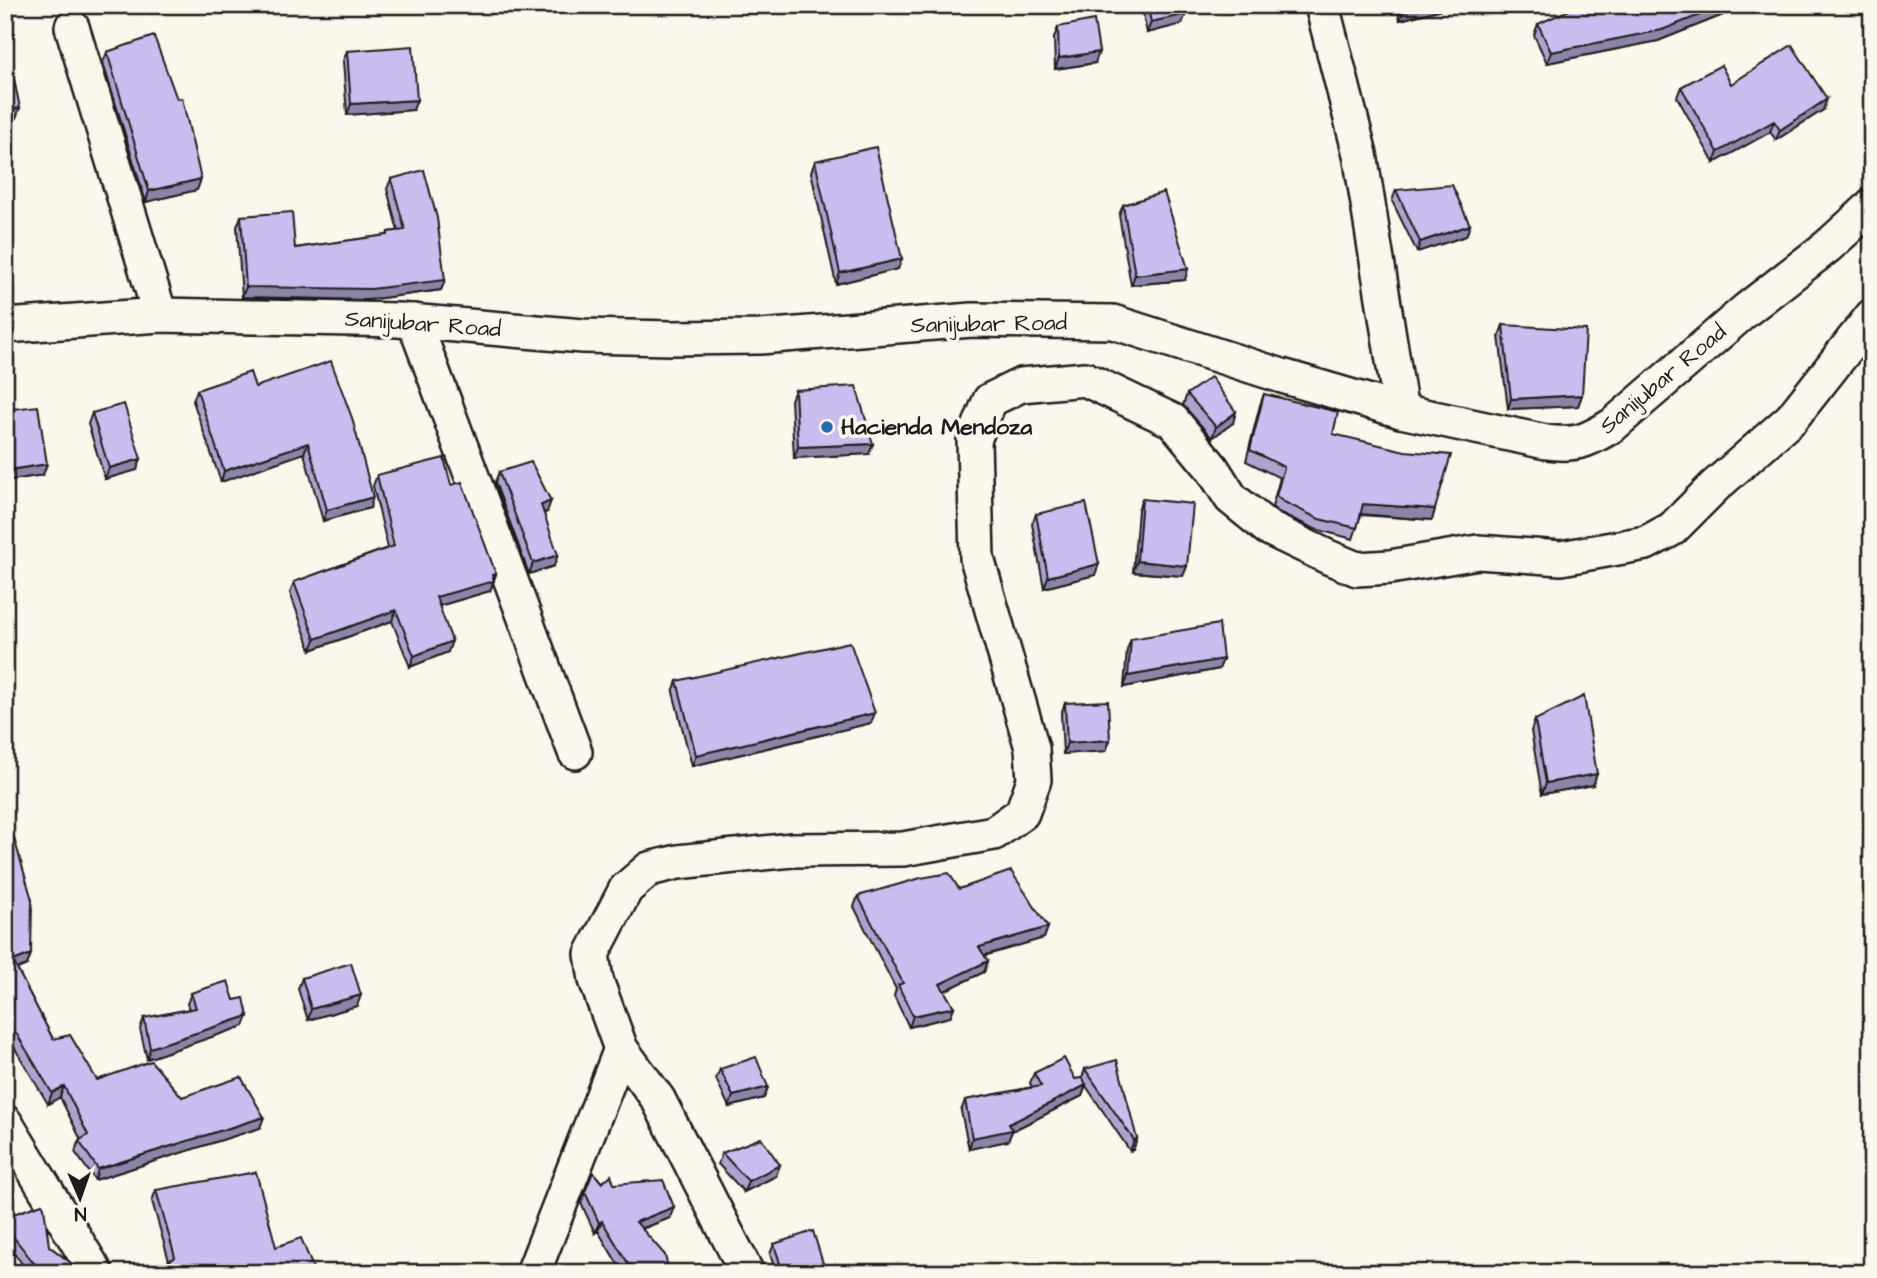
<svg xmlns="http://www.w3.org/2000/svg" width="1877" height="1278" viewBox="0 0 1877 1278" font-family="'Architects Daughter',sans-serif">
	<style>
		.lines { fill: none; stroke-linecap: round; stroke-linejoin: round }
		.minor-casing { stroke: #1c1c1c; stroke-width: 38 }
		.minor { stroke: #fbf7ec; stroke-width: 33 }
		.wall { fill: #aea3ce; stroke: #1c1c1c; stroke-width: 2 }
		.shaded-wall { fill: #8d85a8; stroke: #1c1c1c; stroke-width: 2 }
		.building { fill: #cabef0; stroke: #1c1c1c; stroke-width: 2 }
		.poi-dot { fill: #1f6fb2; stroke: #fbf7ec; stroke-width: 2.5 }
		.labels { text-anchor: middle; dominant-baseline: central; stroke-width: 7; stroke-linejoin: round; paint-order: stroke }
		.street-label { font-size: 23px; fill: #1c1c1c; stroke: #fbf7ec }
		.poi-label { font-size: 23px; font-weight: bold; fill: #1c1c1c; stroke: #fbf7ec; text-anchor: start }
	</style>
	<rect width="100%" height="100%" fill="#fbf7ec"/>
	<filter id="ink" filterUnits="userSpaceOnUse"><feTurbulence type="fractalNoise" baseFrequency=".0143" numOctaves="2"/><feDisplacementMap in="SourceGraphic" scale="14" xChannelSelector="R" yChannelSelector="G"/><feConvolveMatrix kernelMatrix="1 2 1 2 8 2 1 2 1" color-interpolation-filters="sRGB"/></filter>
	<g filter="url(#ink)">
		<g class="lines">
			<g class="minor-casing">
				<g id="minor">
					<polyline points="1322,5 1360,154 1401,411"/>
					<polyline points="72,27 160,315"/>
					<polyline points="414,321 575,752"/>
					<path d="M 5,326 L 160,315 L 398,320 L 583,336 L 671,338 L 760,337 L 972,320 L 1113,322 L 1282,376 L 1401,411 L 1546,442 C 1577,446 1587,441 1613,425 L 1746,310 L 1828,246 L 1872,206"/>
					<polyline points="5,1122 96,1273"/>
					<polyline points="533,1273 621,1049"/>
					<polyline points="747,1273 658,1099 621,1049 596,980 592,954 626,889 649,869 678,862 792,850 903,849 994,833 1022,813 1034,780 1032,748 977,558 974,440 990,400 1021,385 1085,379 1173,421 1212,468 1231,498 1268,528 1328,557 1357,569 1390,567 1478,552 1561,558 1646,543 1672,529 1715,486 1791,419 1872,316"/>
				</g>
			</g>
			<use href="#minor" class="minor"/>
		</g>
		<g class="wall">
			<polygon points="1141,5 1184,5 1182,24 1147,33"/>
			<polygon points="1396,5 1458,5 1400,20"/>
			<polygon points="1743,7 1658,41 1547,63 1534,35 1538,24"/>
			<polygon points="1058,27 1095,63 1055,69 1054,38"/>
			<polygon points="347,51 413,110 347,115 343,61"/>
			<polygon points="107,52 201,179 197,190 146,202 103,63"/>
			<polygon points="1731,84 1823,110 1776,140 1770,132 1714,163 1677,97 1681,87"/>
			<polygon points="815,161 898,269 836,284 811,172"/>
			<polygon points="391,179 445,280 441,290 367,300 242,297 237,227 241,216 295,248 387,235 388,232 398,231 387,189"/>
			<polygon points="1396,190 1470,225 1466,236 1417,252 1392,201"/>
			<polygon points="1123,205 1185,280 1131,285 1119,215"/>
			<polygon points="1503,325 1582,395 1578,406 1508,409 1499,336"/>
			<polygon points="255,387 370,508 323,521 304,453 221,482 193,401 197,390"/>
			<polygon points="795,390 869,454 794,458 791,400"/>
			<polygon points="1187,394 1233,423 1212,438 1183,405"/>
			<polygon points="1264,394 1333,434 1435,509 1432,520 1361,515 1353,539 1315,529 1278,512 1272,507 1280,478 1246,461 1260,405"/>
			<polygon points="5,410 43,475 5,481"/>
			<polygon points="92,413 137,470 105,479 88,424"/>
			<polygon points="499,472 547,512 544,513 554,566 529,574 495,482"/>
			<polygon points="377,475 451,485 496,574 490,591 439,606 448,652 410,667 392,621 311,650 290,593 294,582 388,548 373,486"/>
			<polygon points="1142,499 1187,566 1183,576 1133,572 1138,510"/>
			<polygon points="1036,514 1095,575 1044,588 1032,524"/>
			<polygon points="1131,639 1223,659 1219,669 1124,687 1127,650"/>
			<polygon points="677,681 871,723 692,766 673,692"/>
			<polygon points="1065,703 1110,740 1106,751 1063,754 1061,714"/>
			<polygon points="1535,720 1593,785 1542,794 1531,731"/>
			<polygon points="5,841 31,954 27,965 17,969 53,1039 97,1080 182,1097 260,1128 95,1180 75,1152 79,1141 81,1140 60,1097 48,1104 11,1042 5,1045"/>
			<polygon points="959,889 1048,927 1044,938 984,956 988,961 984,972 944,991 954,1007 950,1017 909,1027 894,996 896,989 854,907 858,896"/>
			<polygon points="302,978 357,1006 308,1020 298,989"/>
			<polygon points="191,993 234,1000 248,1016 244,1026 147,1059 140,1029 144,1018 189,1009 187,1004"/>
			<polygon points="720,1069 768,1087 764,1098 729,1107 716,1079"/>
			<polygon points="1085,1069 1137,1139 1133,1150 1130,1151 1086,1086 1082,1096 1012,1131 1008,1141 969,1149 961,1111 965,1100 1032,1087 1030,1083 1034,1073 1075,1079 1082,1078"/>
			<polygon points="722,1153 776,1176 744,1192 718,1164"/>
			<polygon points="593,1172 602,1183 614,1184 670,1218 642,1229 669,1273 623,1273 598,1231 595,1233 581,1203"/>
			<polygon points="156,1190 276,1247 169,1261 152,1201"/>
			<polygon points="5,1217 49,1246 84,1273 28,1271 5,1242"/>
			<polygon points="774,1244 826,1273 776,1273 770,1254"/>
		</g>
		<g class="shaded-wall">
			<polygon points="1406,5 1458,5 1400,20"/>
			<polygon points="1725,5 1744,5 1743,7 1658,41 1547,63 1551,52"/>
			<polygon points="1186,14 1182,24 1147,33 1151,22"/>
			<polygon points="1099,52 1095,63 1055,69 1059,58"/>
			<polygon points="1827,99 1823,110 1776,140 1780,130"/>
			<polygon points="417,100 413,110 347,115 351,104"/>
			<polygon points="20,108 16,118 5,120 5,110"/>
			<polygon points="1774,121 1770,132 1714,163 1718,152"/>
			<polygon points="201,179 197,190 146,202 149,191"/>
			<polygon points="1470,225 1466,236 1417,252 1420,242"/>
			<polygon points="902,259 898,269 836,284 840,273"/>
			<polygon points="1188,269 1185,280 1131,285 1135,275"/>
			<polygon points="445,280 441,290 367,300 242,297 246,287"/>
			<polygon points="1582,395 1578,406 1508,409 1511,399"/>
			<polygon points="1236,412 1233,423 1212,438 1216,427"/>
			<polygon points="308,443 304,453 221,482 224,471"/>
			<polygon points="873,444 869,454 794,458 798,447"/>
			<polygon points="141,459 137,470 105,479 109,468"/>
			<polygon points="47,464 43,475 5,481 9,470"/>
			<polygon points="373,497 370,508 323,521 327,510"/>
			<polygon points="551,501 547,512 537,516 541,505"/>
			<polygon points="1363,504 1435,509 1432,520 1359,514"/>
			<polygon points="558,555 554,566 529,574 533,563"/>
			<polygon points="1137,561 1187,566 1183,576 1133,572"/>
			<polygon points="1099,564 1095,575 1044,588 1048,577"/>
			<polygon points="496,574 490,591 432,608 436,597"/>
			<polygon points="396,610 392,621 311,650 315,639"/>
			<polygon points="452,641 448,652 410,667 414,656"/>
			<polygon points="1223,659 1219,669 1124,687 1128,676"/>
			<polygon points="875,713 871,723 692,766 696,755"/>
			<polygon points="1110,740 1106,751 1063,754 1067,743"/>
			<polygon points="1597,774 1593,785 1542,794 1546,783"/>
			<polygon points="1048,927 1044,938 975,958 979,947"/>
			<polygon points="31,954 27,965 9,972 13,961"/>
			<polygon points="988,961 984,972 936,995 940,984"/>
			<polygon points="361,995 357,1006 308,1020 311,1009"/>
			<polygon points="954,1007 950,1017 909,1027 913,1016"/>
			<polygon points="248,1016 244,1026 147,1059 150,1048"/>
			<polygon points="15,1031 11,1042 5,1045 5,1036"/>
			<polygon points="1086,1085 1082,1096 1012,1131 1008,1141 969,1149 972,1138 1009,1124"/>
			<polygon points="64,1086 60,1097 48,1104 52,1093"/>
			<polygon points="768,1087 764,1098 729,1107 733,1096"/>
			<polygon points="264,1117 260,1128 95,1180 98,1169"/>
			<polygon points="1137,1139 1133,1150 1130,1151 1134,1140"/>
			<polygon points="780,1165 776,1176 744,1192 748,1181"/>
			<polygon points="674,1207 670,1218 632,1232 636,1222"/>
			<polygon points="602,1221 598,1231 595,1233 599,1223"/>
		</g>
		<g class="building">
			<polygon points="1147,5 1184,5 1186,14 1151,22"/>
			<polygon points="1580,5 1725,5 1662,30 1551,52 1538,24"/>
			<polygon points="1094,20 1099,52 1059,58 1058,27"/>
			<polygon points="154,36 177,99 182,98 201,179 149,191 107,52"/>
			<polygon points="1792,45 1827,99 1780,130 1774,121 1718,152 1681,87 1721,65 1731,84"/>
			<polygon points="413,46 417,100 351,104 347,51"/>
			<polygon points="11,65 20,108 5,110 5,66"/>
			<polygon points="876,147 902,259 840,273 815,161"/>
			<polygon points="424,170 437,218 445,280 371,289 246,287 241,216 292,212 295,248 388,235 388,232 405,230 391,179"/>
			<polygon points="1452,185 1470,225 1420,242 1396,190"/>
			<polygon points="1164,192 1188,269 1135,275 1123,205"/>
			<polygon points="1503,325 1586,330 1582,395 1511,399"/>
			<polygon points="331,361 352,418 373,497 327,510 308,443 224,471 197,390 250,372 255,387"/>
			<polygon points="1211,377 1236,412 1216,427 1187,394"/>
			<polygon points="856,386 873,444 798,447 795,390"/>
			<polygon points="1264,394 1338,412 1333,434 1405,451 1451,455 1435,509 1363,504 1357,528 1319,519 1282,501 1276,496 1284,467 1250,450"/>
			<polygon points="124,404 141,459 109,468 92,413"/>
			<polygon points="38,406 47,464 9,470 5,442 5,410"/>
			<polygon points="444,458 451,485 462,482 496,574 492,575 494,581 436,597 452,641 414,656 396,610 315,639 294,582 394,546 377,475"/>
			<polygon points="531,462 551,501 541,505 558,555 533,563 499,472"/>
			<polygon points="1142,499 1193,504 1187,566 1137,561"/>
			<polygon points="1086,503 1099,564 1048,577 1036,514"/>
			<polygon points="1219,624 1223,659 1128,676 1131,639"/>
			<polygon points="850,642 875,713 696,755 677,681"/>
			<polygon points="1584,696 1597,774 1546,783 1535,720"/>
			<polygon points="1108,701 1110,740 1067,743 1065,703"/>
			<polygon points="14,838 32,900 31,954 13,961 53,1039 70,1035 97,1080 151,1061 182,1097 241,1077 264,1117 98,1169 79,1141 88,1135 64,1086 52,1093 15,1031 5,1036 5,841"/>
			<polygon points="1011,871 1048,927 979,947 988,961 940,984 954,1007 913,1016 898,985 903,983 858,896 921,878 949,873 959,889"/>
			<polygon points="351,963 361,995 311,1009 302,978"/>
			<polygon points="228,981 234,1000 244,998 248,1016 150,1048 144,1018 196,1008 191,993"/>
			<polygon points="756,1057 768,1087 733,1096 720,1069"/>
			<polygon points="1064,1058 1075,1079 1083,1078 1086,1085 1009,1124 1012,1130 972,1138 965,1100 1041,1086 1034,1073"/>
			<polygon points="1117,1060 1137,1139 1134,1140 1085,1069"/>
			<polygon points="761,1138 780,1165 748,1181 722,1153"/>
			<polygon points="256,1172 276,1247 301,1238 315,1273 151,1273 175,1257 156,1190"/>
			<polygon points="593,1172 602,1183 611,1175 614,1184 663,1180 674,1207 636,1222 665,1255 669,1273 634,1273 602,1221 599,1223 585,1192"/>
			<polygon points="42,1204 44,1207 49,1246 84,1273 23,1273 37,1267 5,1226 5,1217"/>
			<polygon points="813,1231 826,1273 783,1273 774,1244"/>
			<polygon points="363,1264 367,1273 331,1273"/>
		</g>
	</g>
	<circle class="poi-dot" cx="827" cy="427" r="7"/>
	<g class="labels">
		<g class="street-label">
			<text transform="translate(423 324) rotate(4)">Sanijubar Road</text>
			<text transform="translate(989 324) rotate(-1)">Sanijubar Road</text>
			<text transform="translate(1663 379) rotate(-40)">Sanijubar Road</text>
		</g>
		<g class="poi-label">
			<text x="841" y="427">Hacienda Mendoza</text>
		</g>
	</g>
	<rect width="1877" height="1278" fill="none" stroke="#fbf7ec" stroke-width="28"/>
	<rect x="14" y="14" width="1849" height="1250" fill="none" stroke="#1c1c1c" stroke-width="2.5" filter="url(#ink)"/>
	<g transform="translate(80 1198) rotate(178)" stroke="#fbf7ec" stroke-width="5" paint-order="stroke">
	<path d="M0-5L12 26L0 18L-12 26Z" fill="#1c1c1c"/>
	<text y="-10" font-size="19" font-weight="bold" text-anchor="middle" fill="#1c1c1c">N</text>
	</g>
</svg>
